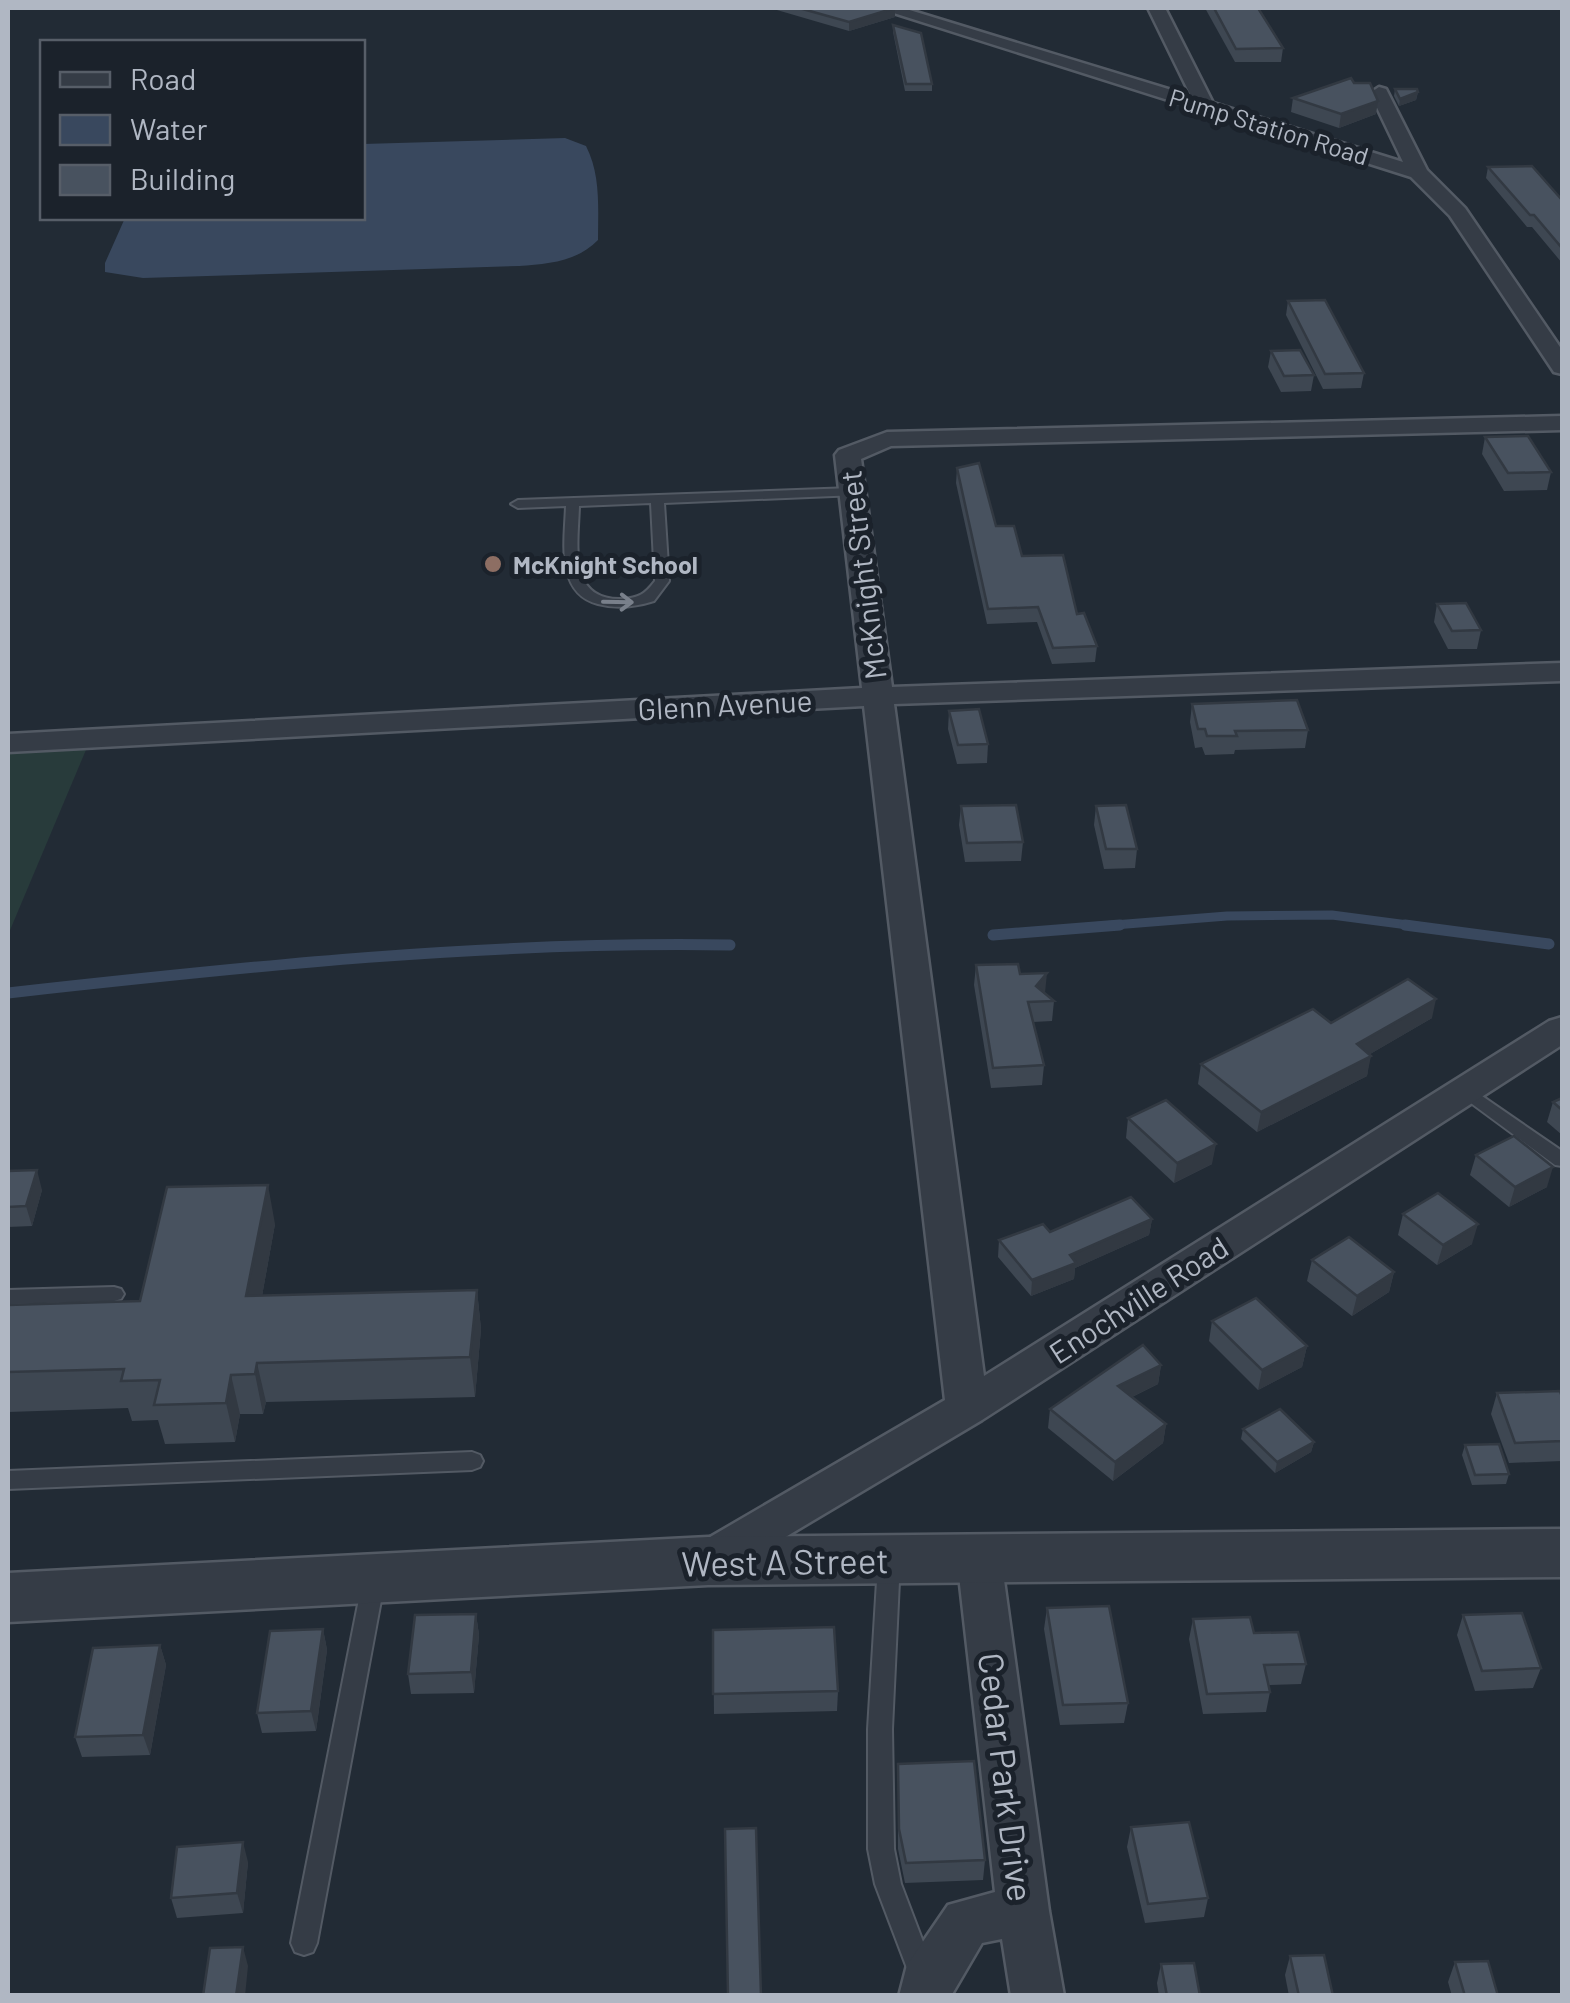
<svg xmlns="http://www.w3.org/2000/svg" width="1570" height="2003" viewBox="0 0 1570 2003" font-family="Barlow,sans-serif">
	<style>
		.green { fill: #283b3b }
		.water { fill: #39485e }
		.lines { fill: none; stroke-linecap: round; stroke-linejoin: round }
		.stream-far1 { stroke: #39485e; stroke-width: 9 }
		.stream { stroke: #39485e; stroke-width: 11 }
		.service-casing { stroke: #535a64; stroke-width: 4 }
		.minor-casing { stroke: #535a64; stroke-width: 5 }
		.tertiary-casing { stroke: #535a64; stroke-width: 5 }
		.service { fill: #353c46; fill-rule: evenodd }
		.minor { fill: #353c46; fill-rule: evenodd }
		.tertiary { fill: #353c46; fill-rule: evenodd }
		.wall { fill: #3e4752 }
		.shaded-wall { fill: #323942 }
		.building { fill: #48525f; stroke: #323942; stroke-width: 2.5 }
		.oneway { stroke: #79808b }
		.education-dot { fill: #8d6e63; stroke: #1b222b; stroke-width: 4 }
		.labels { text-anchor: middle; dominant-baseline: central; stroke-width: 10; stroke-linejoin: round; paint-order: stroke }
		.far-street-label { font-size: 25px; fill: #b0b7c3; stroke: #1b222b }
		.far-poi-label { font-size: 25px; font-weight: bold; fill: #b0b7c3; stroke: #1b222b; text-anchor: start }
		.street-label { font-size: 30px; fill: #b0b7c3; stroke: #1b222b }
		.near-street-label { font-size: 35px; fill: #b0b7c3; stroke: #1b222b }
	</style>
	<rect width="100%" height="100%" fill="#222b35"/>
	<polygon class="green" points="91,738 8,935 8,743"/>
	<path class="water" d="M 565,138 L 586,146 C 601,175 598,209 598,240 C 577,262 547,264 519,266 L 143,278 L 105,272 L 105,263 L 125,218 L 362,218 L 363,144 Z"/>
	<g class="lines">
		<polyline class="stream-far1" points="1089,927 1227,916 1332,915 1423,927"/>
		<g class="stream">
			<polyline points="1405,925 1549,944"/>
			<polyline points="993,935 1120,925"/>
			<path d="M 8,993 C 250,966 486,941 730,945"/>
		</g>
		<g class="service-casing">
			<g id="service">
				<path d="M 852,488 L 857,489 L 857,495 L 664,503 L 669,581 L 654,601 C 635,607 617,609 598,604 C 555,593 565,540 566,506 L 518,508 L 511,504 L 518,500 ZM 651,503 L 655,581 C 645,594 639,598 622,599 C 567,601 578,543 579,506 Z"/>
				<polygon points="1466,1085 1562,1151 1562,1166 1555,1165 1460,1095 1457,1091 1460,1087"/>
				<polygon points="114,1287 121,1289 124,1294 121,1299 114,1301 8,1304 8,1290"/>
				<polygon points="472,1452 480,1455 483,1461 480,1467 472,1470 8,1489 8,1471"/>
				<polygon points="884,1551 892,1553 899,1581 892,1729 894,1849 901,1884 936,1976 932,1985 923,1989 914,1985 910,1976 875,1884 868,1849 868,1729 877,1581 873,1560 876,1553"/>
				<polygon points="374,1570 382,1572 385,1579 317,1943 313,1952 304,1955 295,1952 291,1943 363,1579 366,1572"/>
			</g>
		</g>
		<g class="minor-casing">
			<g id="minor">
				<polygon points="878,8 903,8 1191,96 1148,8 1165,8 1213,103 1403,162 1370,93 1379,87 1386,89 1427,170 1465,208 1562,350 1562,374 1554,372 1450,216 1411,177"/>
				<polygon points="1562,416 1562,430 891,446 861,459 892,687 1562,663 1562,681 894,704 984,1376 1549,1021 1562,1017 1562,1045 982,1420 725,1573 709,1579 693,1573 686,1560 693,1547 945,1400 864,706 8,752 8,734 862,688 835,455 839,450 887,432"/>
				<polygon points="979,1539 995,1545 1001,1558 1049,1911 1064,1996 1011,1996 1002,1939 982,1943 951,1996 899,1996 907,1965 948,1905 995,1892 957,1558 963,1545"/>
			</g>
		</g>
		<g class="tertiary-casing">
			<polygon id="tertiary" points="1562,1529 1562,1577 708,1585 8,1622 8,1573 708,1537"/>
		</g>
		<use href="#service" class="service"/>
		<use href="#minor" class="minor"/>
		<use href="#tertiary" class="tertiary"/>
	</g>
	<g class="wall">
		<polygon points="770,8 893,8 895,17 849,31"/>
		<polygon points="1205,8 1258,8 1283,48 1281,62 1235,62"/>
		<polygon points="893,25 932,84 932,91 905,91 893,32"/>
		<polygon points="1395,89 1418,92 1416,100 1399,106 1394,96"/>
		<polygon points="1293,98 1376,114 1339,128 1291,112"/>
		<polygon points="1488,167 1562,200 1562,263 1532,227 1527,227 1486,178"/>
		<polygon points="1288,301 1364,373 1361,388 1323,389 1286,315"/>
		<polygon points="1271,351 1314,375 1311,391 1281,392 1268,367"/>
		<polygon points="1485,437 1551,472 1547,490 1504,491 1482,454"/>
		<polygon points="957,468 996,526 1077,614 1097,646 1095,662 1052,664 1037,622 987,624 956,483"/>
		<polygon points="1437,604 1481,630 1477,649 1448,649 1434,622"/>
		<polygon points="1192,704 1308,730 1305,748 1235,750 1234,754 1205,755 1202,747 1195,748 1190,722"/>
		<polygon points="949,711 988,744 987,763 957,764 948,729"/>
		<polygon points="961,806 1023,842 1021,861 965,862 959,825"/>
		<polygon points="1096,806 1137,849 1135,868 1104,869 1094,825"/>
		<polygon points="976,965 1020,974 1054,1001 1052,1021 1033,1022 1044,1065 1042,1085 991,1088 974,985"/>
		<polygon points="1432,1018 1370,1054 1367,1076 1257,1132 1198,1084 1201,1064 1331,1023"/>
		<polygon points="1562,1098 1562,1135 1547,1122 1553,1102"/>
		<polygon points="1128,1118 1212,1164 1174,1183 1126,1138"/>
		<polygon points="1476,1155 1547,1187 1509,1207 1470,1175"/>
		<polygon points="8,1171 42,1190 32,1226 8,1227"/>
		<polygon points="1403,1214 1472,1244 1437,1265 1398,1235"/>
		<polygon points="1152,1219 1149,1235 1075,1268 1074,1279 1031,1296 998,1257 999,1240"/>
		<polygon points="275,1224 262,1296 477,1290 481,1329 475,1397 266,1402 263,1414 240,1414 235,1442 165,1444 158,1420 132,1421 128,1408 8,1412 8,1305 140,1301"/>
		<polygon points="1312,1260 1394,1272 1389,1292 1352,1316 1307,1281"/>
		<polygon points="1212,1321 1307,1346 1302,1367 1258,1390 1209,1341"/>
		<polygon points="1161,1365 1158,1384 1132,1397 1166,1424 1163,1443 1113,1481 1048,1428 1050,1409"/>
		<polygon points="1497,1393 1562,1397 1562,1461 1509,1463 1491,1414"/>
		<polygon points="1243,1429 1314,1442 1311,1452 1275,1473 1241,1439"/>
		<polygon points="1465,1445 1509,1474 1506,1484 1472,1485 1462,1455"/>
		<polygon points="1047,1608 1128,1703 1124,1723 1060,1725 1044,1629"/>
		<polygon points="476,1614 479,1635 474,1693 411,1694 408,1674"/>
		<polygon points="1463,1615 1541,1668 1533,1688 1475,1691 1457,1635"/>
		<polygon points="1193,1619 1254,1633 1306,1664 1301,1684 1269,1685 1270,1692 1266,1712 1203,1714 1189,1639"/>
		<polygon points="323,1629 327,1650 316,1731 262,1733 257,1713"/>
		<polygon points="713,1630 838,1691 837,1711 714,1714"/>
		<polygon points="160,1645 166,1665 150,1755 82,1757 75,1737"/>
		<polygon points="898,1764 985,1860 983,1880 905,1883 898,1849"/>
		<polygon points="1131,1827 1208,1898 1204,1917 1145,1923 1127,1847"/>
		<polygon points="248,1862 243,1913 177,1918 171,1898"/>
		<polygon points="1290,1956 1333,1996 1289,1996 1285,1975"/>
		<polygon points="1455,1962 1498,1996 1452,1996 1448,1982"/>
		<polygon points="1161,1964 1200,1996 1159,1996 1157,1983"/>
	</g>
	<g class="shaded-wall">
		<polygon points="895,8 895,17 849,31 849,22"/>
		<polygon points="1418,92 1416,100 1399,106 1400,99"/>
		<polygon points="1378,101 1376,114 1339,128 1341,114"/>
		<polygon points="1047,973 1045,993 1036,986"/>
		<polygon points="1436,999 1432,1018 1353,1064 1357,1044"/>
		<polygon points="1371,1056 1367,1076 1257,1132 1261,1112"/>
		<polygon points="1216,1144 1212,1164 1174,1183 1177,1163"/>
		<polygon points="1553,1167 1547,1187 1509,1207 1515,1187"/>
		<polygon points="37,1170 42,1190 32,1226 26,1206"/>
		<polygon points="268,1185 275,1224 255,1335 246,1296"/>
		<polygon points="1152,1219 1149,1235 1075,1268 1074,1279 1031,1296 1032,1280 1070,1255"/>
		<polygon points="1478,1224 1472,1244 1437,1265 1443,1245"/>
		<polygon points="1394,1272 1389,1292 1352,1316 1357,1296"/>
		<polygon points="477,1290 481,1329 475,1397 470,1357"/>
		<polygon points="1307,1346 1302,1367 1258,1390 1262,1370"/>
		<polygon points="257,1363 266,1402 263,1414 255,1374"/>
		<polygon points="1161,1365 1158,1384 1116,1405 1118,1386"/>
		<polygon points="231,1375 240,1414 235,1442 226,1403"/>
		<polygon points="1166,1424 1163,1443 1113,1481 1115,1462"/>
		<polygon points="1314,1442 1311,1452 1275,1473 1277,1462"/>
		<polygon points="476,1614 479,1635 474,1693 471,1672"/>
		<polygon points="323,1629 327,1650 316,1731 311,1711"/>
		<polygon points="160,1645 166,1665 150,1755 143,1735"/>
		<polygon points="243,1842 248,1862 243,1913 237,1893"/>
		<polygon points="243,1947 248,1966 245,1996 236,1996"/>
	</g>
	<g class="building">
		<polygon points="799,8 895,8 849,22"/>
		<polygon points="1214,8 1258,8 1283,48 1236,49"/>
		<polygon points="893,25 921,33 932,84 906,84"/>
		<polygon points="1351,78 1354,83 1370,83 1378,101 1341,114 1293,98"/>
		<polygon points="1395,89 1417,89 1418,92 1400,99"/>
		<polygon points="1532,166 1562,200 1562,248 1534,215 1530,215 1488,167"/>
		<polygon points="1325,300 1364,373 1325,374 1288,301"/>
		<polygon points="1300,350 1314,375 1284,376 1271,351"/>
		<polygon points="1528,436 1551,472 1508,473 1485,437"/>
		<polygon points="979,463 996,526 1014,526 1022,556 1063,555 1077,614 1084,613 1097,646 1053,648 1038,607 988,609 957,468"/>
		<polygon points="1466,603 1481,630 1452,631 1437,604"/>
		<polygon points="1297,700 1308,730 1235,731 1237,736 1207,736 1205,729 1198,729 1192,704"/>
		<polygon points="979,709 988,744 958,745 949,711"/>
		<polygon points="1016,805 1023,842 967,843 961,806"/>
		<polygon points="1126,805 1137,849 1106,849 1096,806"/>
		<polygon points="1018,964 1020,974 1047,973 1036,986 1054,1001 1028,1002 1044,1065 993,1068 976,965"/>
		<polygon points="1408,979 1436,999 1357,1044 1371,1056 1261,1112 1201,1064 1313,1009 1331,1023"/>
		<polygon points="1562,1098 1562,1110 1553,1102"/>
		<polygon points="1166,1100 1216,1144 1177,1163 1128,1118"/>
		<polygon points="1514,1136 1553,1167 1515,1187 1476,1155"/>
		<polygon points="37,1170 26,1206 8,1207 8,1171"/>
		<polygon points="268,1185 246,1296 477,1290 470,1357 257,1363 255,1374 231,1375 226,1403 154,1405 160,1380 121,1381 124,1369 8,1372 8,1305 140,1301 167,1187"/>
		<polygon points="1438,1193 1478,1224 1443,1245 1403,1214"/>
		<polygon points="1131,1197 1152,1219 1070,1255 1076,1263 1032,1280 999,1240 1043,1224 1050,1232"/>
		<polygon points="1349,1237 1394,1272 1357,1296 1312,1260"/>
		<polygon points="1256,1298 1307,1346 1262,1370 1212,1321"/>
		<polygon points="1143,1345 1161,1365 1118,1386 1166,1424 1115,1462 1050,1409"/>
		<polygon points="1560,1391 1562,1397 1562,1441 1515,1443 1497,1393"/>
		<polygon points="1280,1409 1314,1442 1277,1462 1243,1429"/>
		<polygon points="1499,1444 1509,1474 1475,1475 1465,1445"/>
		<polygon points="1109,1606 1128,1703 1063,1705 1047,1608"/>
		<polygon points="1522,1613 1541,1668 1482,1671 1463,1615"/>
		<polygon points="476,1614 471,1672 408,1674 415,1615"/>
		<polygon points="1250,1617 1254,1633 1298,1632 1306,1664 1264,1665 1270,1692 1207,1694 1193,1619"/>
		<polygon points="834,1627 838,1691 713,1694 713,1630"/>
		<polygon points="323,1629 311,1711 257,1713 270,1631"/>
		<polygon points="160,1645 143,1735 75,1737 93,1648"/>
		<polygon points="974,1761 985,1860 906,1863 899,1829 898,1764"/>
		<polygon points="1189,1822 1208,1898 1148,1904 1131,1827"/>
		<polygon points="756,1828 761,1996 728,1996 725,1829"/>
		<polygon points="243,1842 237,1893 171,1898 177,1847"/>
		<polygon points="243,1947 236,1996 203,1996 210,1948"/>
		<polygon points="1324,1955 1333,1996 1299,1996 1290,1956"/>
		<polygon points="1488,1961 1498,1996 1465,1996 1455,1962"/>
		<polygon points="1194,1963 1200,1996 1167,1996 1161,1964"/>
	</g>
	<defs><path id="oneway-shaft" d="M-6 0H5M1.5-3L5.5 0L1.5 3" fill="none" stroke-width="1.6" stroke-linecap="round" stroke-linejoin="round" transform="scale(2.5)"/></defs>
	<use class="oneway" href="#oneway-shaft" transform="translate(618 602) rotate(1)"/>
	<circle class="education-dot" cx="493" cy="564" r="10"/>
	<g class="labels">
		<g class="far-street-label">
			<text transform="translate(1269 126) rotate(17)">Pump Station Road</text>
		</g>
		<g class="far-poi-label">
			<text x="513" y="564">McKnight School</text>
		</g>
		<g class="street-label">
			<text transform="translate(862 575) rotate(-97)">McKnight Street</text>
			<text transform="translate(725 704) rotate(-3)">Glenn Avenue</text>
			<text transform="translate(1138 1299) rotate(-33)">Enochville Road</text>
		</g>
		<g class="near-street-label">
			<text transform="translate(785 1561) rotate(-1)">West A Street</text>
			<text transform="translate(1007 1777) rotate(83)">Cedar Park Drive</text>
		</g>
	</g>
	<rect width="1570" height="2003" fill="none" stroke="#b0b7c3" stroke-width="20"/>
	<rect x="40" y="40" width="325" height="180" fill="#1b222b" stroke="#575e68" stroke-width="2.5"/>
	<rect x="60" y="72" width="50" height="15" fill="#353c46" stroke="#575e68" stroke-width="2.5"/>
	<text x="130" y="90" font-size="30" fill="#b0b7c3">Road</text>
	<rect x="60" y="115" width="50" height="30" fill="#39485e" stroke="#575e68" stroke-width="2.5"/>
	<text x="130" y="140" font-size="30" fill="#b0b7c3">Water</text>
	<rect x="60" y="165" width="50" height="30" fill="#48525f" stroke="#575e68" stroke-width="2.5"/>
	<text x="130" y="190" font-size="30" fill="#b0b7c3">Building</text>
</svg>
